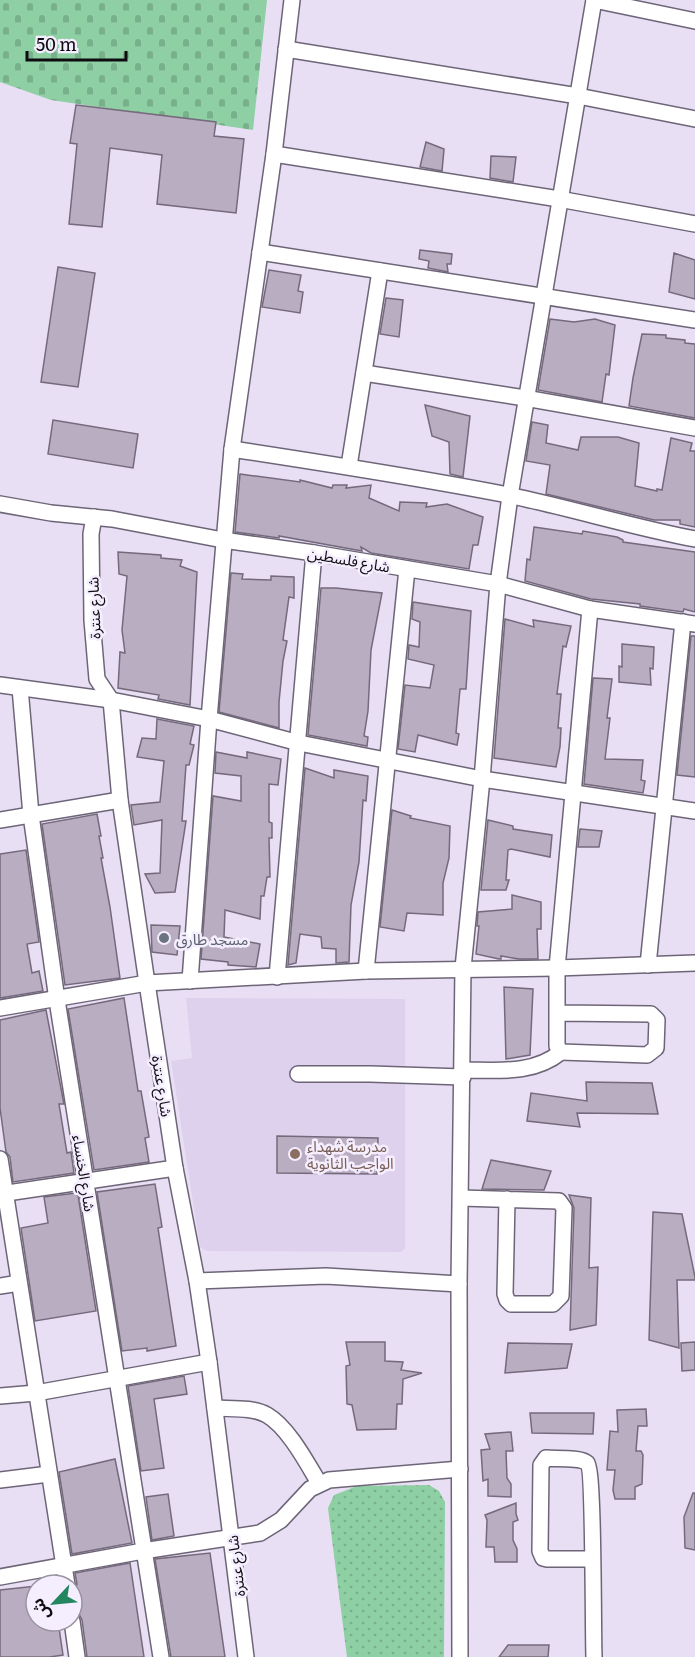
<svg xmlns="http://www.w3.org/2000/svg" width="695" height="1657" viewBox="0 0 695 1657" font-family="Literata,'Noto Sans Arabic',serif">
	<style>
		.built { fill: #ded1ed }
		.grass { fill: url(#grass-dots) }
		.cemetery { fill: url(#cemetery-stones) }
		.building { fill: #b9adc1; stroke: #756a7c; stroke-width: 1.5 }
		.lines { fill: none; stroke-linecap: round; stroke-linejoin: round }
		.minor-casing { stroke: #6d6577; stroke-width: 18 }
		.minor { stroke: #fff; stroke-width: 15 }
		.worship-dot { fill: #6b7280; stroke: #f5eeff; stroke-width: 2 }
		.education-dot { fill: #8d6e63; stroke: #f5eeff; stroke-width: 2 }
		.labels { text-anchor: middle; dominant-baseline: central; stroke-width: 5; stroke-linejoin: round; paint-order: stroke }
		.street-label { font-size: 15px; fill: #0e0b11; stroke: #f5eeff }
		.worship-label { font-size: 15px; fill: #5b616d; stroke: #f5eeff; text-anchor: start }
		.education-label { font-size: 15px; fill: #785e54; stroke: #f5eeff; text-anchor: start }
	</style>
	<defs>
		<pattern id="grass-dots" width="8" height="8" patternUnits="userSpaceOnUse" patternTransform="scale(1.5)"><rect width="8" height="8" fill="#8ecfa4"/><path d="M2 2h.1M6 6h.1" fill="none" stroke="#79b08c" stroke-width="1.8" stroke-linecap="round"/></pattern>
		<pattern id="cemetery-stones" width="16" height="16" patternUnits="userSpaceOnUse" patternTransform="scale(1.5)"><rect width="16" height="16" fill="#8ecfa4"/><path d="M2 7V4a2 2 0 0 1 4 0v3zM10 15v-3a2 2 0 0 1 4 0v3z" fill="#79b08c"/></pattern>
	</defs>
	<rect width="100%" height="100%" fill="#e9dff5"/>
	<polygon class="built" points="186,998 405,999 405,1248 401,1252 207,1251 200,1247 171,1061 192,1058"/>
	<polygon class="grass" points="429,1485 439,1491 445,1502 444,1657 347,1657 328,1508 334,1495 357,1486"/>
	<polygon class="cemetery" points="0,0 267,0 253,130 51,100 0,82"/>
	<g class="building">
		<polygon points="76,105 216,122 214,136 244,139 236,213 157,204 162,155 110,148 102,227 69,224 77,144 70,143"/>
		<polygon points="426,142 444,149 442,171 420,167"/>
		<polygon points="491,156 516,157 513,182 490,178"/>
		<polygon points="420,250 452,254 451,264 447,264 448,272 428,268 429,261 419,259"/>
		<polygon points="674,253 695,260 695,299 669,292"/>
		<polygon points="58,267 95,273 78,387 41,382"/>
		<polygon points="269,270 301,275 298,291 303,292 300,313 262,307"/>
		<polygon points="386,298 403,300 399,337 380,334"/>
		<polygon points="550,319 574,322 595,319 615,325 609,375 606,374 602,402 538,390"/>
		<polygon points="642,334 666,335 666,338 685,340 685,343 695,344 695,418 629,406 633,378"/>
		<polygon points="425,405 470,416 463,477 450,474 449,442 432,436"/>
		<polygon points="53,420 138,434 133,468 48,454"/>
		<polygon points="532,422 548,425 546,443 578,450 581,437 618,437 639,443 635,486 657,491 657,489 662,490 671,438 692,443 690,451 695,451 695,527 680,524 680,520 654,520 546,494 550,465 526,461"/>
		<polygon points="240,474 300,482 300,480 332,488 333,485 347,485 346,488 371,485 369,498 399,511 400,502 427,503 426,507 447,504 483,517 478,545 473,545 469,569 371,553 361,547 362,551 279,536 279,538 235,532"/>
		<polygon points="534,527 582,534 583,531 617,537 623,540 623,542 695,552 695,612 684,609 683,612 640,606 640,604 591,599 525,581 527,559 530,560"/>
		<polygon points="118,552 161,555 161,558 182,560 180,566 197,572 190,705 158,699 159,695 118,688 120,652 125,653 122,630 127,576 119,574"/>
		<polygon points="231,573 243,574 242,579 271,580 271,576 294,577 294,598 289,597 283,640 287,641 283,661 279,702 279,728 219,712"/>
		<polygon points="321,588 336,588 382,593 371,650 368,711 364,736 368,737 367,746 308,735"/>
		<polygon points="413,602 471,611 466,689 460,689 456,733 459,734 457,745 418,735 415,752 398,749 405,685 430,688 434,665 408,659 409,645 419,647 420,622 412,619"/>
		<polygon points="505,619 534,627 533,620 571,626 566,647 563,646 557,694 561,694 558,728 561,728 560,747 556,767 494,758"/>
		<polygon points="691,636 695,636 695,777 677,775"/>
		<polygon points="622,644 654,647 653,669 650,668 651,685 619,682 619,666 622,667"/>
		<polygon points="593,678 612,679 607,718 610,718 605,759 643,760 641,780 645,781 643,793 584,784"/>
		<polygon points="157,719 194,726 190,744 194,745 189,765 186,765 182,821 186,821 175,892 155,893 145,874 160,873 162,820 134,825 131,805 160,802 164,761 137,757 142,738 156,739"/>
		<polygon points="216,752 247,758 247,752 281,759 278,785 269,784 269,822 272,823 272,838 269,838 270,877 267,877 264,896 261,896 260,919 225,910 224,937 260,944 256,967 228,965 228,962 201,959 213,796 241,801 241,776 215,773"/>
		<polygon points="305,768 334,778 334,770 368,776 366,801 363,800 359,862 351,905 349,962 336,963 336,949 322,948 321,937 300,934 296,963 288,965"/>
		<polygon points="392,810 411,816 410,818 450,826 449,858 443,883 443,915 407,913 404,931 380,927"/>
		<polygon points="97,814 101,836 99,836 103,858 101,858 110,907 120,978 65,985 42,824"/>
		<polygon points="488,820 513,826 513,829 552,835 550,857 511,849 508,850 506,880 509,880 506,890 481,890"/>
		<polygon points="580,829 602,831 599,847 578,847"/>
		<polygon points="26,850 39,942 27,944 32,973 39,971 43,991 0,998 0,854"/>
		<polygon points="512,895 541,902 541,929 537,929 538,959 519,959 501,956 501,959 499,959 476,954 479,926 477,926 478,912 512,909"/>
		<polygon points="151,925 180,926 177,955 152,952"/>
		<polygon points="504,987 533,989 530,1055 506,1059"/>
		<polygon points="124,998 138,1091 141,1091 149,1137 145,1138 149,1162 94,1170 68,1009"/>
		<polygon points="46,1010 64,1104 59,1104 67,1153 71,1152 74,1173 13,1182 10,1157 6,1152 0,1108 0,1020"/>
		<polygon points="586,1082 652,1083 658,1114 577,1113 580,1127 527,1121 531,1093 587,1101"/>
		<polygon points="277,1136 378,1138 377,1174 277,1173"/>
		<polygon points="491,1160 551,1171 544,1190 482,1189"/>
		<polygon points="155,1184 162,1227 158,1228 176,1346 147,1351 147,1348 122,1351 97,1192"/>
		<polygon points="76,1193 76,1195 78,1195 96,1311 35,1321 21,1228 48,1223 44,1197"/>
		<polygon points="569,1195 591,1198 589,1268 598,1267 596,1325 570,1330 574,1208"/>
		<polygon points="653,1212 682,1214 695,1277 695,1280 677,1280 679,1348 649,1340"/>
		<polygon points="346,1342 385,1342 385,1361 403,1362 401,1370 422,1373 403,1379 402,1404 397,1404 396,1429 357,1430 352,1405 347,1404 346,1366 350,1365"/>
		<polygon points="695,1342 695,1370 682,1371 681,1343"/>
		<polygon points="508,1343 572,1344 567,1368 505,1373"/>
		<polygon points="184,1376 187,1394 154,1399 164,1468 141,1471 128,1386"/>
		<polygon points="646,1409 647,1426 638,1426 636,1451 641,1451 643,1455 642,1484 635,1487 635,1499 615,1499 613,1490 615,1470 607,1470 610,1431 618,1432 617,1410"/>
		<polygon points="530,1413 594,1413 593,1434 532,1433"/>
		<polygon points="511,1432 513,1451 506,1451 507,1478 511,1484 511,1497 488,1496 488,1479 483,1481 481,1450 490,1449 485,1434"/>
		<polygon points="115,1459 132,1543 72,1554 59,1472"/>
		<polygon points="693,1493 695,1493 695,1550 685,1548 684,1517"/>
		<polygon points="168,1494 174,1536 152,1540 146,1497"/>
		<polygon points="516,1503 516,1514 518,1520 513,1522 513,1540 517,1549 517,1562 495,1562 494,1547 486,1547 487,1520 485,1515"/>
		<polygon points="210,1553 225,1657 171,1657 155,1559"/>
		<polygon points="130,1563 144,1657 87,1657 82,1620 79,1614 75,1590 77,1584 75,1573"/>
		<polygon points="36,1586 36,1621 58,1621 63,1655 50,1657 0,1657 0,1590"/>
		<polygon points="508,1645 549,1645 548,1657 499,1657"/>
	</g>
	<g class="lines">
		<g class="minor-casing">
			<g id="minor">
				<polyline points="594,0 695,21"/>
				<polyline points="286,49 578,96 695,119"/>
				<polyline points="274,154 559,199 695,224"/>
				<polyline points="260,252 695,320"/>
				<polyline points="364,373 525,398 695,428"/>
				<path d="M 232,449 C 324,463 416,477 508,495 C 571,508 632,527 695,539"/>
				<polyline points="349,466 380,271"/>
				<polyline points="0,504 51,513 112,519 223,540 314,553 498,584 590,609 695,624"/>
				<polyline points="94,517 91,534 92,620 97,679 111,700 120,800 147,983 175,1168 197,1281 209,1362 246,1657"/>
				<polyline points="0,685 111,700 209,719 299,743 482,779 695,811"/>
				<polyline points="20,688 31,815 57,1000 161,1657"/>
				<polyline points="0,820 120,800"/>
				<polyline points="648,965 683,622"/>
				<polyline points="366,971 407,569"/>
				<polyline points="277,977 314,553"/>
				<polyline points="190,981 209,719 232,449 274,154 292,0"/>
				<polyline points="0,1008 147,983 366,971 557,968 695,963"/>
				<polyline points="558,1013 651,1014 657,1020 656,1048 647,1055 561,1052 557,1046 557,968 590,609"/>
				<path d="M 463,1070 C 497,1070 533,1075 561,1052"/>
				<polyline points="298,1074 370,1074 463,1077"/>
				<polyline points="0,1159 67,1585"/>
				<polyline points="0,1194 175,1168"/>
				<path d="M 461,1198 C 493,1199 526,1200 559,1201 L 564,1208 L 561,1296 L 553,1304 L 511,1304 L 507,1300 L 505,1294 L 507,1199"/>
				<polyline points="197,1281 326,1276 459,1284"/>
				<polyline points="0,1286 19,1283"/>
				<polyline points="0,1396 36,1393 209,1362"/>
				<path d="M 215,1408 C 231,1409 253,1407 267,1415 C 288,1427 307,1463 319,1483"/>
				<polyline points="0,1480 49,1474"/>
				<path d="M 592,1559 L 547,1559 L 543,1558 L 540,1551 L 541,1465 L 546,1458 C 555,1459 581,1457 587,1463 C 594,1470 593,1634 594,1657"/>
				<polyline points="0,1577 143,1551 260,1533 281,1520 310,1489 329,1480 460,1469"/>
				<polyline points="72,1621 77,1657"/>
				<polyline points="460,1657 459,1284 463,968 482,779 498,584 510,496 594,0"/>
			</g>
		</g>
		<use href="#minor" class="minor"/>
	</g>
	<circle class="worship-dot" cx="164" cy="938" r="6"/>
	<circle class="education-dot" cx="295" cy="1154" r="6"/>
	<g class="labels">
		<g class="street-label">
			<text transform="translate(349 559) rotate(10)">شارع فلسطين</text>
			<text transform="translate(93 608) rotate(-92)">شارع عنترة</text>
			<text transform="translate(163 1086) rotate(81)">شارع عنترة</text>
			<text transform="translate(85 1173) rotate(81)">شارع الخنساء</text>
			<text transform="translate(235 1566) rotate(-97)">شارع عنترة</text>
		</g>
		<g class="worship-label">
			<text x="176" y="938">مسجد طارق</text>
		</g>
		<g class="education-label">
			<text x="307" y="1145">مدرسة شهداء<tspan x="307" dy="17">الواجب الثانوية</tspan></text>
		</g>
	</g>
	<g transform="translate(54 1603) rotate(244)"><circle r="28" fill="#f5eeff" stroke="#9993a0" stroke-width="1.5"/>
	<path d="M0-4.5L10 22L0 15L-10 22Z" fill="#24865f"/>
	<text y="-9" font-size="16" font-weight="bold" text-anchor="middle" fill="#0e0b11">ش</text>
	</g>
	<path d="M27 51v9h99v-9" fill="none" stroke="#0e0b11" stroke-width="3"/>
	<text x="36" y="51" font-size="18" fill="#0e0b11" stroke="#f5eeff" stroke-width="4.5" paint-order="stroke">50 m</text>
</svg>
